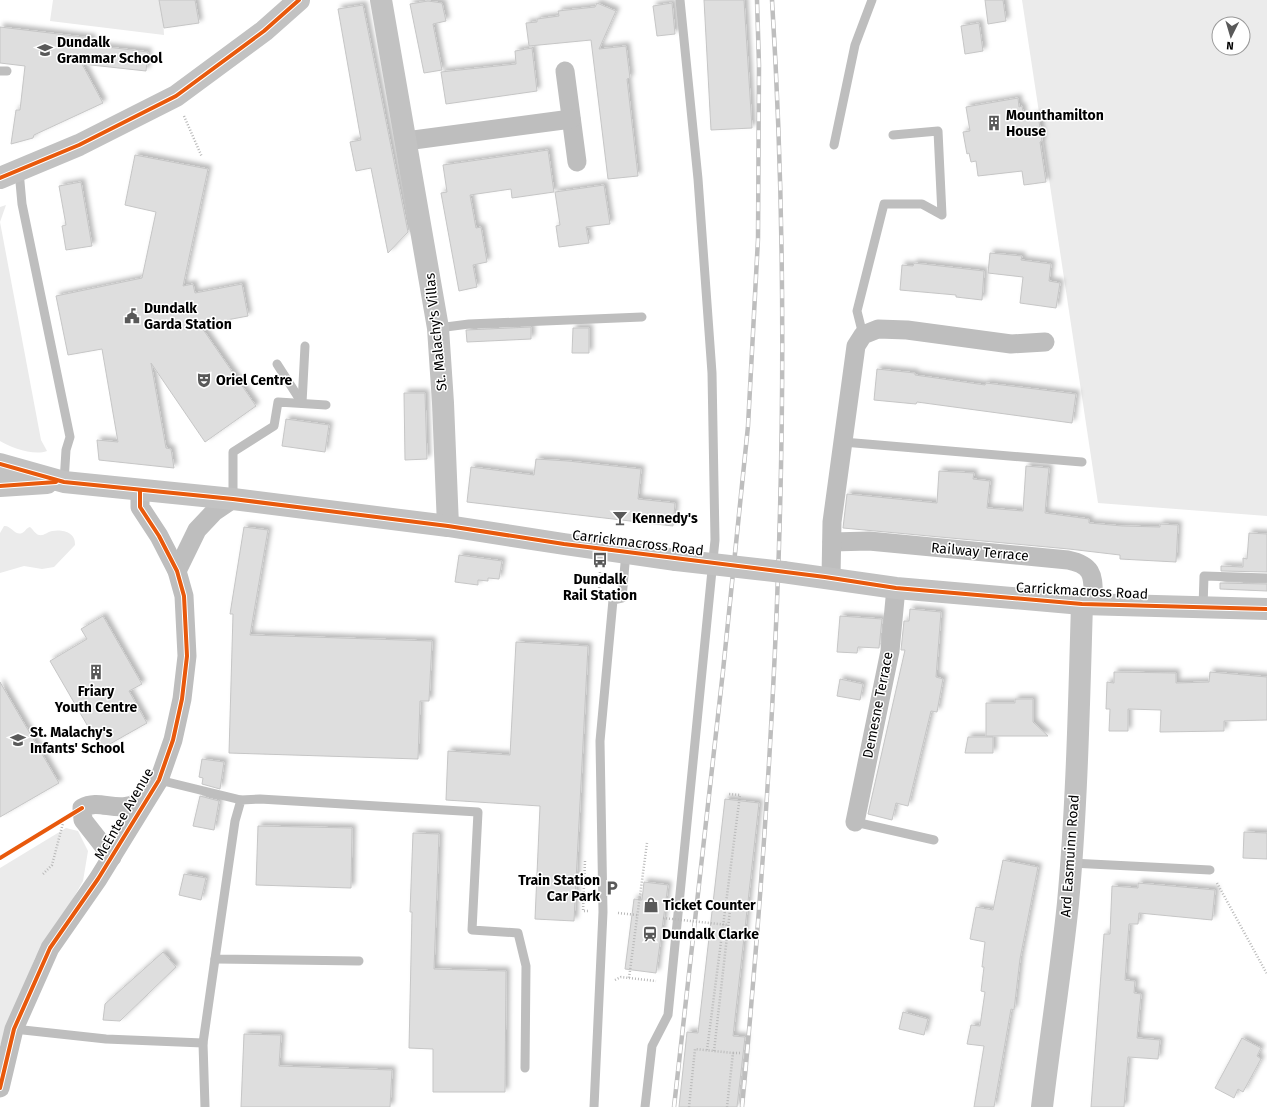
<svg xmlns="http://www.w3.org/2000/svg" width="1267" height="1107" viewBox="0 0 1267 1107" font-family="'Fira Sans',sans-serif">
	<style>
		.green { fill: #ebebeb; fill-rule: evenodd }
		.building { fill: #dedede; stroke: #c6c6c6; filter: url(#shadow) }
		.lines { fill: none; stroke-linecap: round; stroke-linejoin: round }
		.path { stroke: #b9b9b9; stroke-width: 2.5; stroke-dasharray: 1 2; stroke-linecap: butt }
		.lane { stroke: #bebebe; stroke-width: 9 }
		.street { stroke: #bebebe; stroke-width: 19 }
		.secondary { stroke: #c2c2c2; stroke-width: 22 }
		.rail-casing { stroke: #bebebe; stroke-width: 4.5 }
		.rail { stroke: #fff; stroke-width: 3; stroke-dasharray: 9; stroke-linecap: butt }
		.path-bridge { stroke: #b9b9b9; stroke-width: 2.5; stroke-dasharray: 1 2; stroke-linecap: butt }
		.secondary-bridge { stroke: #c2c2c2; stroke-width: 22 }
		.cycleway-casing { stroke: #fff; stroke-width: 6 }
		.cycleway { stroke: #e8590c; stroke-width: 4 }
		.labels { text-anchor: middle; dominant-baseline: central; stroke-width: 3; stroke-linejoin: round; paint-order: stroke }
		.poi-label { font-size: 14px; font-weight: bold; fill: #000; stroke: #fff; text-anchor: start }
		.street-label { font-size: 14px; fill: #000; stroke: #fff }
	</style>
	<defs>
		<filter id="shadow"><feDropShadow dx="3.5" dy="-3.5" stdDeviation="2" flood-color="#0004"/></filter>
	</defs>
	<rect width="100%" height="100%" fill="#fff"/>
	<g class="green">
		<polygon points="53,0 162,0 164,35 50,21"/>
		<path d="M 1022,0 L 1267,0 L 1267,516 L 1098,503 ZM 1219,24 L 1243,24 L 1243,48 L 1219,48 Z"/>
		<path d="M 6,205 L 0,222 L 41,440 L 47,451 C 34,456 11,448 0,441 L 0,207 Z"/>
		<path d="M 4,526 C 11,525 15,536 22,533 C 25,532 26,528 30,527 C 33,529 35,534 39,535 C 44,536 47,532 52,531 C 62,529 76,532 75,545 L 54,567 L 42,569 L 24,566 L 0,573 L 0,533 Z"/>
		<polygon points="66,828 78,831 88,851 83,881 69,906 35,958 0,1046 0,868"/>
	</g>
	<g class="building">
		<polygon points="159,0 195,0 199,23 164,28"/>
		<polygon points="704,0 744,0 752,128 711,130"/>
		<polygon points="985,0 1003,0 1006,21 988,24"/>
		<polygon points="428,1 442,3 446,21 433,24 442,70 424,73 410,4"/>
		<polygon points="597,3 616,11 599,49 626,46 630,78 627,79 638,176 608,179 591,40 529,46 526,23 537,22 537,19 559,16 558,11 595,7"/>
		<polygon points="672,3 675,34 657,36 653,6"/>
		<polygon points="363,5 408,232 388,253 371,168 356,171 350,142 361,140 338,9"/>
		<polygon points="979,23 983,51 965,54 961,26"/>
		<polygon points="0,27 92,38 91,45 148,52 146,71 82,64 103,103 34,135 33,138 11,144 16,110 20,110 25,66 0,63"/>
		<polygon points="532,48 537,91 446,104 441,72 516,64 515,51"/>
		<polygon points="1018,98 1019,107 1022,106 1024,118 1038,115 1042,141 1040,142 1046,182 1024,185 1022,171 978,176 976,161 971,162 969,153 967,154 963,132 970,131 966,107"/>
		<polygon points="548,150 554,192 512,198 511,189 470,195 476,228 481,227 487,262 473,265 477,287 459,291 441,193 447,192 443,165"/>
		<polygon points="135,155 208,169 183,286 193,284 195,293 242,284 248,316 200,325 256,406 205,442 151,363 166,448 171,449 174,468 99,460 97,440 118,442 102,349 68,355 56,296 142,278 156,212 125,205"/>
		<polygon points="81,182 92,246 66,250 62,226 66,225 59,186"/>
		<polygon points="604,185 610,224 586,227 589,243 559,247 556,226 560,225 555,192"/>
		<polygon points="990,253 1022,256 1021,260 1051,264 1049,281 1060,283 1056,308 1020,303 1023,277 988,273"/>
		<polygon points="914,263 984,271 982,300 956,297 956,295 900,290 902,265 913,266"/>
		<polygon points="531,327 531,339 467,342 466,330"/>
		<polygon points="573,328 589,328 589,353 572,353"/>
		<polygon points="877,369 915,373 915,375 985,385 986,383 1076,394 1072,423 917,402 916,404 874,400"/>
		<polygon points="404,393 425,393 427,459 405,460"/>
		<polygon points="286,419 329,425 325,452 282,446"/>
		<polygon points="536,459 568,461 641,469 638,499 675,503 673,526 467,502 471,467 534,475"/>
		<polygon points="1026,466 1049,468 1045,513 1089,519 1089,523 1122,526 1160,527 1160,524 1178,525 1176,562 1120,559 1120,555 1069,549 843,528 847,494 937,503 939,471 974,473 973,479 990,481 987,508 1023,511"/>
		<polygon points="244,527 268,530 250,635 432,641 429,701 420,701 418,759 229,753 233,614 230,614"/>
		<polygon points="1249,533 1267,534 1267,572 1221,571 1221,566 1243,567 1243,558 1247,559"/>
		<polygon points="459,555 502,561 499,579 488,578 488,581 478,580 478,585 455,582"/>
		<polygon points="1220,583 1267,584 1267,591 1220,589"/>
		<polygon points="910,609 941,612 936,677 943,679 937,712 931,711 908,806 896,803 892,820 868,814 905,650 901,650 904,621 909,621"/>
		<polygon points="103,616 142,684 129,691 147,723 101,749 50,661 87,639 81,629"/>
		<polygon points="840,616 882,619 879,648 858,647 857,653 837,652"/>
		<polygon points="516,642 588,646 574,921 535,919 540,806 446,800 448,751 510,755"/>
		<polygon points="1114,672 1176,673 1176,683 1209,682 1210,672 1267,677 1267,720 1224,721 1224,731 1160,732 1161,710 1128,709 1128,731 1109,731 1110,709 1106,709 1107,682 1114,683"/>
		<polygon points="840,679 863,684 860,700 837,696"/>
		<polygon points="0,682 59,783 0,817"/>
		<polygon points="1015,699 1033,699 1033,722 1048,736 986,736 986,703 1015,703"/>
		<polygon points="968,737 993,737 993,753 965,753"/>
		<polygon points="202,759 224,762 220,789 202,784 203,778 199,777"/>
		<polygon points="200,796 219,801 214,830 193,826"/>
		<polygon points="725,799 759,803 733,1036 745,1037 737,1107 679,1107 687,1032 698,1033"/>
		<polygon points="258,826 352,828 351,888 256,885"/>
		<polygon points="1244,832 1267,833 1267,859 1243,858"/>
		<polygon points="413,833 439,834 434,969 506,971 505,1092 433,1092 433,1049 409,1048 412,912 410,912"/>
		<polygon points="1003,860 1038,867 1020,959 1014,1010 1011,1009 994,1107 974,1107 984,1046 967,1044 971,1025 980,1026 985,992 981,991 984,967 982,967 985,942 970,939 976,907 993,910"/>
		<polygon points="184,874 206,878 201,900 179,895"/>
		<polygon points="644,882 668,885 656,973 625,969 634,899 642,900"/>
		<polygon points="1138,883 1215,890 1212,920 1139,913 1138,924 1129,924 1125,980 1135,981 1134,993 1141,994 1137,1038 1160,1040 1158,1059 1128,1057 1124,1107 1091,1107 1104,934 1110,934 1112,886 1138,888"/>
		<polygon points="163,952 176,967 120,1021 103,1020 105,1004"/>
		<polygon points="903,1012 928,1019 924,1035 899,1029"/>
		<polygon points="244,1034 281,1035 279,1066 392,1070 390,1107 241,1107"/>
		<polygon points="1242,1038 1261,1048 1257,1056 1261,1059 1243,1092 1238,1089 1234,1098 1215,1088"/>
	</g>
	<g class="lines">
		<g class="path">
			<polyline points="184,116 202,157"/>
			<polyline points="599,594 600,571"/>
			<polyline points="585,861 583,911 589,911"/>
			<polyline points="43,874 52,865 63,823"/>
			<polyline points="1217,883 1267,974"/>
			<polyline points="618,913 637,915"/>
			<polyline points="629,978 656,981"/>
			<polyline points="615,980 621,977 629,978 647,843"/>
			<polyline points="707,1050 740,795 728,794"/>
			<polyline points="714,1051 730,910"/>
			<polyline points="733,1053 741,1053"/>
			<polyline points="689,1107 695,1049 733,1053 727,1107"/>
		</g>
		<g class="lane">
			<polyline points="0,71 7,71"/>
			<polyline points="834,145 855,45 872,0"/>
			<polyline points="19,171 22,204 70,437 66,450 64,482"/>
			<polyline points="438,328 469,324 642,317"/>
			<polyline points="863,335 857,311 884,204 922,204 942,215 938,131 893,135"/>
			<polyline points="277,364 302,403"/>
			<polyline points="302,403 305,346"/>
			<polyline points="843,442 1082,462"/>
			<polyline points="233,499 233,452 274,426 278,402 326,405"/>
			<polyline points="1203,607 1204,576 1267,578"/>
			<polyline points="159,780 241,800"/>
			<polyline points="855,822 934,840"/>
			<polyline points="1071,863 1210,870"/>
			<polyline points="359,961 215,959 235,821 241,800 260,799 478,812 472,930 518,933 526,966 525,1068"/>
			<polyline points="14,1029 106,1039 203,1043"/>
			<polyline points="205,1107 203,1043 215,959"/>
			<polyline points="594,1107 603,912 600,741 613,600 622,598 626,552"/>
			<polyline points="645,1107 652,1046 668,1015 715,540 712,373 698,179 680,0"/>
		</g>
		<g class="street">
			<polyline points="565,71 577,162"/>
			<polyline points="406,141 571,119"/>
			<path d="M 832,542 L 869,541 L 1068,560 C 1097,566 1092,579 1094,604"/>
			<polyline points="177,571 197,530 214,512 233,499"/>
			<polyline points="831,578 832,522 856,346 863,335 878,329 907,330 1011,344 1045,342"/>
			<polyline points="855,822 890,651 896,588"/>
			<path d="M 112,857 L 83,820 L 82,808 C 103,796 121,820 147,795"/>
			<polyline points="0,1088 14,1029 50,948 98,879 159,780 173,740 182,699 187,656 184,596 177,571 159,536 140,507 140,491"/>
		</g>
		<g class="secondary">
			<polyline points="381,0 438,328 443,403 448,526"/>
			<polyline points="0,178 79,145 176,96 264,31 299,0"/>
			<polyline points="0,464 64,482 233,499 448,526 564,544 676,560"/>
			<polyline points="0,486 47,483"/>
			<polyline points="783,572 896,588 1082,604 1267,609"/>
			<path d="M 1042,1107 C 1050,1039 1061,971 1068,903 C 1077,804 1079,704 1082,604"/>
		</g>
		<g class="rail-casing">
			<g id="rail">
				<polyline points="674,1107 723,671 748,426 758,239 759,65 757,0"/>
				<path d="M 742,1107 C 777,740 795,368 772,0"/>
			</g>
		</g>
		<use href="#rail" class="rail"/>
		<polyline class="path-bridge" points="663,918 728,925"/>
		<polyline class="secondary-bridge" points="676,560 783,572"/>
		<g class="cycleway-casing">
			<g id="cycleway">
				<polyline points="0,178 79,145 176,96 264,31 299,0"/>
				<polyline points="0,464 64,482 233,499 448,526 564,544 825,577 896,588 1082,604 1267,609"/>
				<polyline points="0,486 56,482"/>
				<polyline points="0,858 82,808"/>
				<polyline points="0,1088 14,1029 50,948 98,879 159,780 173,740 182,699 187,656 184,596 177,571 159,536 140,507 140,491"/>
			</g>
		</g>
		<use href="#cycleway" class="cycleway"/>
	</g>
	<defs>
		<g id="school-bare" transform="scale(1.2)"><path d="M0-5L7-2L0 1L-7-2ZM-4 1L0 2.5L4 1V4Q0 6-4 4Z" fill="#595959" stroke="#fff" stroke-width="2.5" paint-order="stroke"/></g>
		<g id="building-bare" transform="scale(1.2)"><path d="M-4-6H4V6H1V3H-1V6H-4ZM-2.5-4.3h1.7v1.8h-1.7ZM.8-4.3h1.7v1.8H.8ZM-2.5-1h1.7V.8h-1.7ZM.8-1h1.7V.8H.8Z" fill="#595959" stroke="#fff" stroke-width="2.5" paint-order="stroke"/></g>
		<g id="civic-bare" transform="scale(1.2)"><path d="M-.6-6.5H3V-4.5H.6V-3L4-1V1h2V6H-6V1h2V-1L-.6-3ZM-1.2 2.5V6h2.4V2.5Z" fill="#595959" stroke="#fff" stroke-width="2.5" paint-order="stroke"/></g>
		<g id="theatre-bare" transform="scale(1.2)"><path d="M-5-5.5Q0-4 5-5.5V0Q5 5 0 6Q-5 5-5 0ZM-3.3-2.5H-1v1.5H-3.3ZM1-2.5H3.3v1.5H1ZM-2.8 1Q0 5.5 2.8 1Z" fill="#595959" stroke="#fff" stroke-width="2.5" paint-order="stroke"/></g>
		<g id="bar-bare" transform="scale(1.2)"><path d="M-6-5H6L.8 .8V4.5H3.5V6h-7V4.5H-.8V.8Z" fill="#595959" stroke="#fff" stroke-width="2.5" paint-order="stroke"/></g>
		<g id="bus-bare" transform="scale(1.2)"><path d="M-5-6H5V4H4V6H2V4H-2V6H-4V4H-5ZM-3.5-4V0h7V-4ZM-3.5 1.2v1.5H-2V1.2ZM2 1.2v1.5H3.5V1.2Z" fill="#595959" stroke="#fff" stroke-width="2.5" paint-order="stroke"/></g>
		<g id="parking-bare" transform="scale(1.2)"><path d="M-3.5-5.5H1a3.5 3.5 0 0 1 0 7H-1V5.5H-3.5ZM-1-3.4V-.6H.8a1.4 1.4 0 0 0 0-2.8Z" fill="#595959" stroke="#fff" stroke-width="2.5" paint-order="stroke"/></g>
		<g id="shop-bare" transform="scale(1.2)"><path d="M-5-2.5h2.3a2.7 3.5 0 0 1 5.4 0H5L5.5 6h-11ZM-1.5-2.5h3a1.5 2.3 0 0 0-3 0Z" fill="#595959" stroke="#fff" stroke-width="2.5" paint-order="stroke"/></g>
		<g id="station-bare" transform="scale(1.2)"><path d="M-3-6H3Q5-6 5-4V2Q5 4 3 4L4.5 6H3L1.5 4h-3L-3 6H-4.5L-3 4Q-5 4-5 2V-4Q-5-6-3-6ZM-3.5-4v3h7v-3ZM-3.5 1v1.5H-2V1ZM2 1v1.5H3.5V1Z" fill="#595959" stroke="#fff" stroke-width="2.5" paint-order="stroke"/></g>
	</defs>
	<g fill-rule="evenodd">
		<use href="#school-bare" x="45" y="50"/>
		<use href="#building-bare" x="994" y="123"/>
		<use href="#civic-bare" x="132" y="316"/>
		<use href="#theatre-bare" x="204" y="380"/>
		<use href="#bar-bare" x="620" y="518"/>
		<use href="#bus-bare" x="600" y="560"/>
		<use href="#building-bare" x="96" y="672"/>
		<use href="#school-bare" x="18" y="740"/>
		<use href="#parking-bare" x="612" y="888"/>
		<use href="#shop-bare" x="651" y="905"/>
		<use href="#station-bare" x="650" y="934"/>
	</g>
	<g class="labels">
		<g class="poi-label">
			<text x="57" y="42">Dundalk<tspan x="57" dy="16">Grammar School</tspan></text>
			<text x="1006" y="115">Mounthamilton<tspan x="1006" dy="16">House</tspan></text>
			<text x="144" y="308">Dundalk<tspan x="144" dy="16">Garda Station</tspan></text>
			<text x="216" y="380">Oriel Centre</text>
			<text x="632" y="518">Kennedy's</text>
			<text x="600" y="579" text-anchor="middle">Dundalk<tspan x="600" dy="16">Rail Station</tspan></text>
			<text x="96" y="691" text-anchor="middle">Friary<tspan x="96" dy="16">Youth Centre</tspan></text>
			<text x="30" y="732">St. Malachy's<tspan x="30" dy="16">Infants' School</tspan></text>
			<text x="600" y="880" text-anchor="end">Train Station<tspan x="600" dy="16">Car Park</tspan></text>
			<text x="663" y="905">Ticket Counter</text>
			<text x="662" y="934">Dundalk Clarke</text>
		</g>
		<g class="street-label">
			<text transform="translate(436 332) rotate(-96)">St. Malachy's Villas</text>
			<text transform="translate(638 543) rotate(7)">Carrickmacross Road</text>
			<text transform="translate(980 552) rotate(5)">Railway Terrace</text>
			<text transform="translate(1082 591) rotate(3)">Carrickmacross Road</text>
			<text transform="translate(878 705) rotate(-79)">Demesne Terrace</text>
			<text transform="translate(124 814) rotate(-60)">McEntee Avenue</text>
			<text transform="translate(1070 856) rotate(-86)">Ard Easmuinn Road</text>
		</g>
	</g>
	<g transform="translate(1231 36) rotate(185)"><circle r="19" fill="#ffffff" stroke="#999999"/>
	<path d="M0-3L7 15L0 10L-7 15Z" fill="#595959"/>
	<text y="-6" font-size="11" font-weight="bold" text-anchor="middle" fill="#000000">N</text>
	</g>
</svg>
